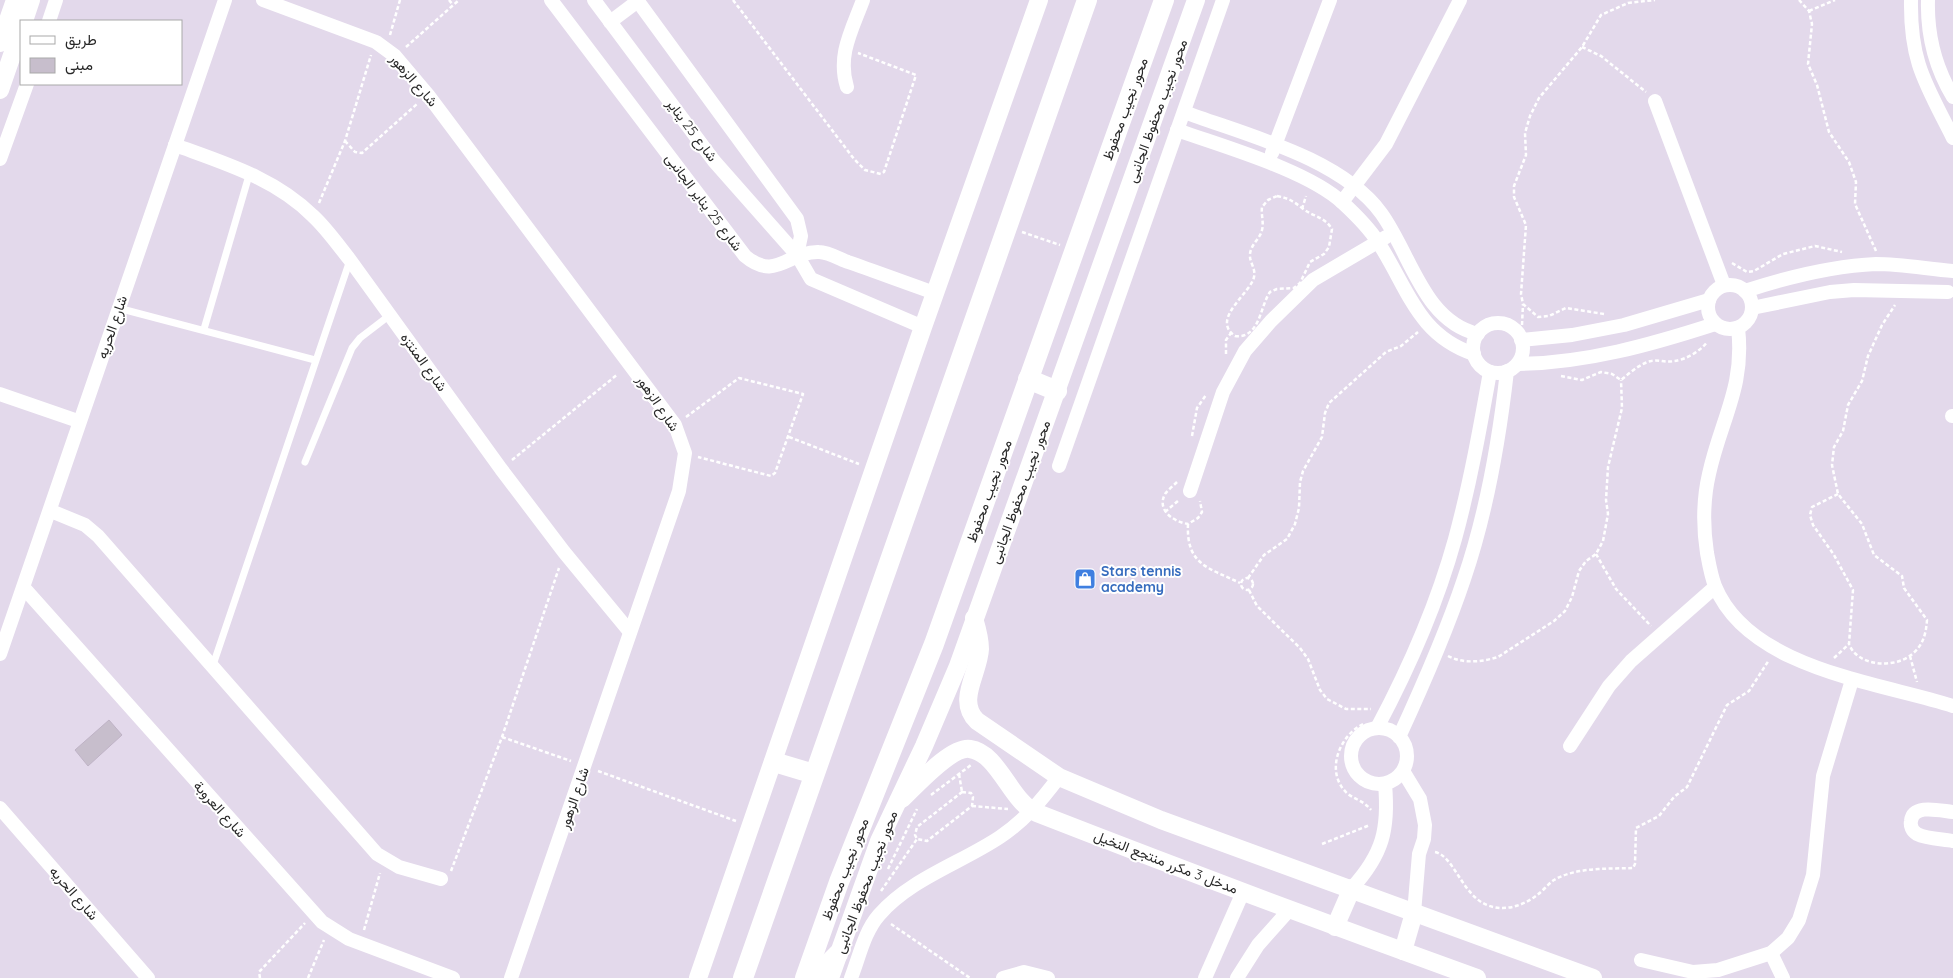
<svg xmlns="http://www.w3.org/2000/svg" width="1953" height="978" viewBox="0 0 1953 978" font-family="Quicksand,Vazirmatn,sans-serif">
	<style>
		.building { fill: #c7becc; stroke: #bfb3c6 }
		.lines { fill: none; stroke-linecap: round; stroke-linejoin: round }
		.path { stroke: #fff; stroke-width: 2.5; stroke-dasharray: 4 2.5; stroke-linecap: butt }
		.service { stroke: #fff; stroke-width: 7 }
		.minor { stroke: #fff; stroke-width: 14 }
		.tertiary { stroke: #fff; stroke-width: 18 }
		.secondary { stroke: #fff; stroke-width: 20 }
		.labels { text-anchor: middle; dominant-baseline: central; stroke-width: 4; stroke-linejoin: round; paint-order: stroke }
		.street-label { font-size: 14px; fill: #282828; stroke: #fff }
		.shop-label { font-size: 14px; font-weight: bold; fill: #366cbe; stroke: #fff; text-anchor: start }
	</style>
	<rect width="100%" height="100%" fill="#e3d9eb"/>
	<polygon class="building" points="109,720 122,735 88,766 75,750"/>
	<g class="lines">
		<g class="path">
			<polyline points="449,0 453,5"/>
			<polyline points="733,0 854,159 865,170 881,174 884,172 916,75 858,53"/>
			<polyline points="1799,0 1809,11 1812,24 1808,64 1817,85 1829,132 1849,162 1856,182 1855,204 1876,251"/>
			<polyline points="1809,11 1835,0"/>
			<polyline points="390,35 400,0"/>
			<polyline points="406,47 459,0"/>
			<polyline points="1582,47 1601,56 1646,92"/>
			<polyline points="345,141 355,152 362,153 417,104"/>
			<path d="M 1277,196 C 1288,198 1293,201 1302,208 C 1313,217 1324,216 1332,229 L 1329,247 L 1324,254 L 1310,262 L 1300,283 L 1294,288 L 1277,289 L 1270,292 C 1260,306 1260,339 1235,336 C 1210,319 1251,293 1254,277 C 1256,268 1249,262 1250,254 C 1251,244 1260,239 1262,230 C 1264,223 1261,215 1262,207 L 1268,200 Z"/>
			<polyline points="319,203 345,141 371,55"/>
			<polyline points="1302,209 1306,196"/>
			<polyline points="1022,232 1060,245"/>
			<polyline points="1732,263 1747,272 1754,271 1783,254 1815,246 1842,252"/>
			<polyline points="1604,314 1566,308 1549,316 1538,317 1523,304 1521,294 1526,225 1514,197 1514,186 1526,155 1525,133 1530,116 1539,98 1582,47 1601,15 1628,3 1655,0"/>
			<polyline points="1522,325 1523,304"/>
			<polyline points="1226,354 1226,340 1231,333"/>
			<path d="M 1561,376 L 1582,380 L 1601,372 L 1612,374 L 1621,380 C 1630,373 1639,364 1651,361 C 1658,359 1666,363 1674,361 C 1685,360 1701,351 1707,342"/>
			<polyline points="686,417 739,378 803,394 775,473 771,476 698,457"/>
			<polyline points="1192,436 1197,408 1206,395"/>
			<polyline points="789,437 859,464"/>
			<polyline points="512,460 618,374"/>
			<path d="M 1177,482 C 1173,486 1168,490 1165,494 C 1156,511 1175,522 1188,524 L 1198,518 L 1202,512 L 1200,501"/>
			<path d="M 1838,494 L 1812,507 L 1810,515 L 1813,525 L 1834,555 L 1853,590 L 1849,644 C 1857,666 1893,669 1911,655 C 1923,646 1926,634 1927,620 L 1904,588 L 1902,576 L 1874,555 L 1862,524 L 1838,494 L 1832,465 L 1834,447 L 1843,431 L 1848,405 L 1862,381 L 1868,356 L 1882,325 L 1895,305"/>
			<polyline points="1165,512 1179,500"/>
			<path d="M 1188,524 C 1186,566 1210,568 1240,583"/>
			<polyline points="1596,554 1616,589 1651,626"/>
			<circle cx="1247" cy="584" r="6"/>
			<polyline points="1248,578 1264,555 1287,539 1295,524 1299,508 1300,482 1303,471 1322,437 1325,413 1329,403 1386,352 1401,346 1418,332"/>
			<polyline points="1249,590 1257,606 1300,648 1308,659 1320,690 1327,699 1346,709 1371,709"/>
			<path d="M 1448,656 C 1463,664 1482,662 1498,657 L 1554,621 L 1565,611 L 1572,597 L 1579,571 L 1586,561 L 1596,554 L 1603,541 L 1608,514 L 1606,500 L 1608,467 L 1622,408 L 1621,380"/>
			<polyline points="1910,656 1917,682"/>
			<polyline points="1834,658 1849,644"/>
			<path d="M 1363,724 C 1339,736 1324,773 1348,794 C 1356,800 1364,801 1371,810"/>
			<polyline points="502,737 571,761"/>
			<polyline points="598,771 736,821"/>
			<polyline points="959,774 962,792"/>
			<polygon points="962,792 971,793 973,797 972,806 927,841 917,839 915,835 917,827"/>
			<polyline points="931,795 971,765"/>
			<polyline points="972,806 1008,809"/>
			<polyline points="1322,844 1370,825"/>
			<path d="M 1435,852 C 1454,856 1462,895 1487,905 C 1504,912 1523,906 1537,895 C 1543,891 1548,884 1554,880 C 1576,867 1608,869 1633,868 L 1635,864 L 1636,828 L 1659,816 L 1674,797 L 1687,787 L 1727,705 L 1749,691 L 1769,660"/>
			<polyline points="888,869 917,809"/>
			<polyline points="451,871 502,737 559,568"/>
			<polyline points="881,891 917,839"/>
			<polyline points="891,924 970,978"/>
			<polyline points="364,930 380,873"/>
			<polyline points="260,978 259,972 305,923"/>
			<polyline points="308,978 324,940"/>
		</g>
		<g class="service">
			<polyline points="118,308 315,360"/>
			<polyline points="204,329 250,172"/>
			<polyline points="305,462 352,348 360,338 390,315"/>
			<polyline points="212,668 350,260"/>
		</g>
		<g class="minor">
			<polyline points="263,0 376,42 395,56 428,95 675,425 685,453 679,491 511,978"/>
			<path d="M 551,0 L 745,256 C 776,282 788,251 819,252 C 828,252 840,259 848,262 C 877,272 906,283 935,293"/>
			<polyline points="594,0 714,161 797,255 811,279 923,327"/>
			<polyline points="637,0 797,219 801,236 797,255"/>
			<path d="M 1911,0 C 1910,63 1926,84 1953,138"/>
			<path d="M 1928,0 C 1927,34 1935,67 1953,97"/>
			<polyline points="49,21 56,0"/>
			<polyline points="610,22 638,1"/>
			<path d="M 847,87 C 837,55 852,30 863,0"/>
			<polyline points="1655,101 1724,285"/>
			<path d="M 1184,112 C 1246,135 1341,158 1381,213 C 1411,254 1423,321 1478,334"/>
			<path d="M 1177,130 C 1224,147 1307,170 1343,203 C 1356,215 1369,228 1378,242 C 1408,288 1417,335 1474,354"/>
			<path d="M 175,145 C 224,163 275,178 313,216 C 327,229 338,245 350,260 L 501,469 L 564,552 L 630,632"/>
			<polyline points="1272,153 1330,0"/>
			<polyline points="0,159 27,84"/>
			<polyline points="1342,202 1386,144 1460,0"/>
			<circle cx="1730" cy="307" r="22"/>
			<path d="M 1745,291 C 1788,277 1831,266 1876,264 C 1901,264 1928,269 1953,271"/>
			<polyline points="1752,308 1830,292 1854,290 1948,292"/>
			<circle cx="1498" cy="348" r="25"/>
			<path d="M 1738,328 C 1745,387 1721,419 1709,474 C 1703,500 1703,527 1707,553 C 1709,564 1711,576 1715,586 C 1749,669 1878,682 1953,706"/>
			<polyline points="1521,340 1572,335 1624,325 1709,300"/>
			<path d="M 1518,364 C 1586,363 1650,345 1715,324"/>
			<polyline points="0,394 78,421"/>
			<polyline points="1952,416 1953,416"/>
			<polyline points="1059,466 1223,0"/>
			<polyline points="1190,491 1223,392 1245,351 1271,321 1313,280 1386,237"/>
			<polyline points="51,511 85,525 98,536 377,854 399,867 441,879"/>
			<polyline points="24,588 322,922 349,939 453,978"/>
			<polyline points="0,654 225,0"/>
			<circle cx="1379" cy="756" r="28"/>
			<path d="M 1377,728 C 1409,668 1437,604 1455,539 C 1470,484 1480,428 1490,372"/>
			<path d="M 1399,737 C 1423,685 1446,633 1464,579 C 1487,512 1499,442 1507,371"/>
			<polyline points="1570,746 1609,686 1631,661 1715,587"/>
			<polyline points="1403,771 1420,799 1425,825 1424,839 1419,854 1414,913"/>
			<polyline points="0,808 148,978"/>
			<path d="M 1953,812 C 1941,811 1913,803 1911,821 C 1910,826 1912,831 1917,834 C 1927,839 1942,839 1953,841"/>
			<path d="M 1352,888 C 1383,854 1389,829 1385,784"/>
			<polyline points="1771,953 1783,978"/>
			<polyline points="1641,960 1693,972 1718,970 1771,953 1788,938 1799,920 1813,875 1823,776 1852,680"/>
			<path d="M 851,978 C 859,958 864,932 879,915 C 910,879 961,863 1000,837 C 1025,820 1041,801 1059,777"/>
			<polyline points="1003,978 1024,972 1048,978"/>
			<polyline points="1205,978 1243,892"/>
			<polyline points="1237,978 1258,945 1290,909"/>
		</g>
		<g class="tertiary">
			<polyline points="24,21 31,0"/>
			<polyline points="0,43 15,0"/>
			<polyline points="0,90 21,29"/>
			<path d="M 974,618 C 977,628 980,638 980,649 C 979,673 956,701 977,721 L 1059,777 L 1161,820 L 1593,978"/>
			<path d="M 902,799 C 916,786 951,746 970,749 C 999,753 1011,803 1037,813 C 1183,870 1330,925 1477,978"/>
			<polyline points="1335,927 1352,888"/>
			<polyline points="1403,951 1414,913"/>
			<polyline points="698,978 923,327 1039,0"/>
			<polyline points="830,978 879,841 924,746 958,666 1196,0"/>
		</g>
		<g class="secondary">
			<polyline points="1028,379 1057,391"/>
			<polyline points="774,762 814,774"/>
			<polyline points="743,978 1087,0"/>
			<polyline points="805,978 839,882 934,644 1164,0"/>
			<polyline points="814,978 838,954"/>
		</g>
	</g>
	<defs>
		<g id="shop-square" transform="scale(1.125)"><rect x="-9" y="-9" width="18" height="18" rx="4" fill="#3f7fe0" stroke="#fff"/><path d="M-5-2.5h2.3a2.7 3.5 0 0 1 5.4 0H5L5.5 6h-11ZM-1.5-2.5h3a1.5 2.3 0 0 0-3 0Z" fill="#fff"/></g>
	</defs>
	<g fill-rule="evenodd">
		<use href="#shop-square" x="1085" y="579"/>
	</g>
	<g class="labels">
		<g class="street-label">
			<text transform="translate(414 80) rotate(49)">شارع الزهور</text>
			<text transform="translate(1125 109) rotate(-70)">محور نجيب محفوظ</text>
			<text transform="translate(1157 111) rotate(-70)">محور نجيب محفوظ الجانبى</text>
			<text transform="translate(692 130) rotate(53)">شارع 25 يناير</text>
			<text transform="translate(704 202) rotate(53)">شارع 25 يناير الجانبى</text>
			<text transform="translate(112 327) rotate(-71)">شارع الحريه</text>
			<text transform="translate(424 362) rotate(54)">شارع المنتزه</text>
			<text transform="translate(658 403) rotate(56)">شارع الزهور</text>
			<text transform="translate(989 491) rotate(-70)">محور نجيب محفوظ</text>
			<text transform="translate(1020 492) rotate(-70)">محور نجيب محفوظ الجانبى</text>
			<text transform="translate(574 798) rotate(-71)">شارع الزهور</text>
			<text transform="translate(220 809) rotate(48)">شارع العروبة</text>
			<text transform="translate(1166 862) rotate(21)">مدخل 3 مكرر منتجع النخيل</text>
			<text transform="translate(845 869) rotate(-69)">محور نجيب محفوظ</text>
			<text transform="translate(866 882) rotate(-69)">محور نجيب محفوظ الجانبى</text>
			<text transform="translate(74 893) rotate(49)">شارع الحريه</text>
		</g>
		<g class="shop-label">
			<text x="1101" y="571">Stars tennis<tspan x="1101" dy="16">academy</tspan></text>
		</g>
	</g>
	<rect x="20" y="20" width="162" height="65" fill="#ffffff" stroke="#a9a9a9"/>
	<rect x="30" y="36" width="25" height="8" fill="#ffffff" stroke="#a9a9a9"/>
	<text x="65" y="45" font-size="15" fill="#282828">طريق</text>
	<rect x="30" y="58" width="25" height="15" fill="#c7becc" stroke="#a9a9a9"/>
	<text x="65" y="70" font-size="15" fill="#282828">مبنى</text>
</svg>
